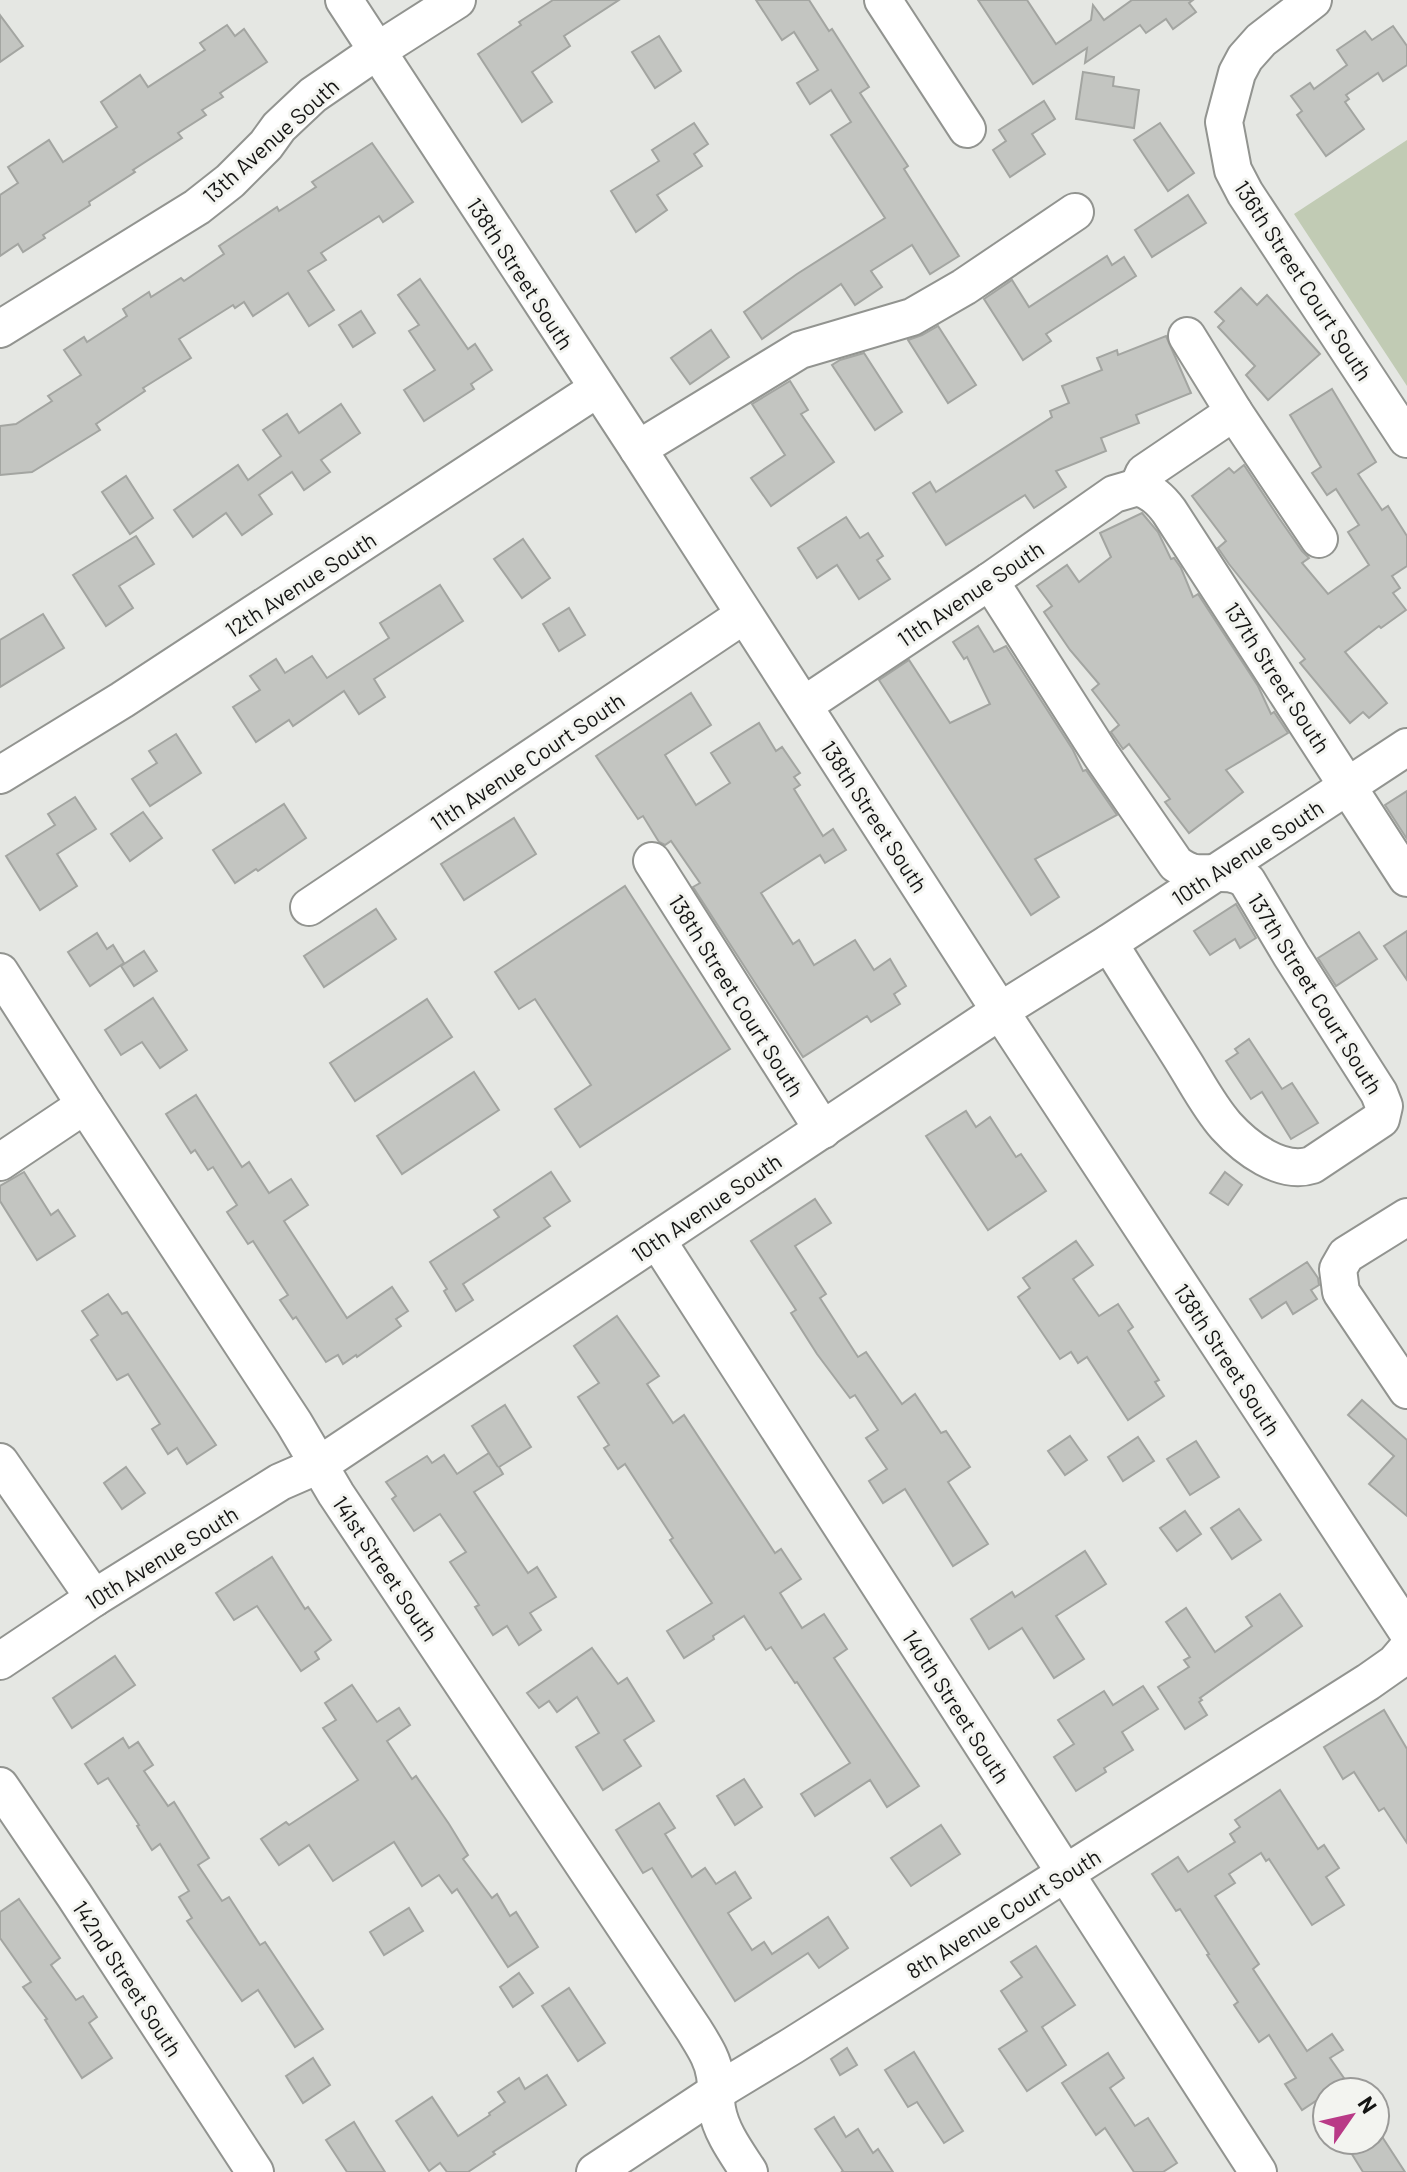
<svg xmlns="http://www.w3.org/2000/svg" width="1407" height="2172" viewBox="0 0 1407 2172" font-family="Barlow,sans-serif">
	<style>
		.green { fill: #c1cbb4 }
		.building { fill: #c3c5c1; stroke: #a3a5a1; stroke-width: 2 }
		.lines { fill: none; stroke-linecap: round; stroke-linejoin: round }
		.minor-casing { stroke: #929490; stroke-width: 40 }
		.minor { stroke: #fff; stroke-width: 36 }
		.labels { text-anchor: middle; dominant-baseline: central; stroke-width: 6; stroke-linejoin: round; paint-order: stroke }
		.street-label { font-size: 22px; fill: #141413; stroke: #f3f4f0 }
	</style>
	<rect width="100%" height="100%" fill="#e5e7e3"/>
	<polygon class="green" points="1407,140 1407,386 1294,214"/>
	<g class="building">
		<polygon points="553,0 619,0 564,36 570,46 532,72 552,102 522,122 478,54 521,25 519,22"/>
		<polygon points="756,0 809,0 829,31 832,29 869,87 860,93 908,166 904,169 959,256 930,274 912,245 871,271 882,287 855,305 841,284 762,339 744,312 797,274 885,218 831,135 851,122 831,90 810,104 797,83 818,70 794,32 782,40"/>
		<polygon points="978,0 1027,0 1056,44 1091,20 1093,5 1104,20 1132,0 1193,0 1189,3 1196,12 1173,29 1166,19 1146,33 1140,25 1085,63 1087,48 1033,84"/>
		<polygon points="0,15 23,46 0,62"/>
		<polygon points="227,25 235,36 244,29 267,62 220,93 223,97 202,110 206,115 178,133 182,138 133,170 135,172 89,202 90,205 43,235 45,238 23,252 18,244 0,256 0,195 18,183 8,167 49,140 63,162 117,127 101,102 140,75 148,87 205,50 200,43"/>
		<polygon points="1393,26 1407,46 1407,65 1383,81 1378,73 1346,95 1349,99 1345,102 1364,129 1326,156 1297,115 1302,111 1291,96 1310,83 1314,89 1347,65 1337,50 1365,31 1372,40"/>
		<polygon points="659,36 681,71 655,88 632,52"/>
		<polygon points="1083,72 1114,77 1113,86 1139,90 1134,128 1076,119"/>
		<polygon points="1044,101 1055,119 1032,134 1045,154 1010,177 993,150 1006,141 999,130"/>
		<polygon points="694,123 708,144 694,154 702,166 657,195 667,210 636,232 611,191 659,161 652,150"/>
		<polygon points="1160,123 1194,173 1168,191 1134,140"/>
		<polygon points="372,143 413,202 383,222 379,216 321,253 326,260 308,271 334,310 309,326 288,293 253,316 244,302 235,308 233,305 179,339 191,358 143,388 145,391 96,424 100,430 32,472 0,475 0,426 16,424 52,401 48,396 81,375 64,350 84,337 87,342 127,316 123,309 149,292 151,297 181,278 184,281 224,254 219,246 277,207 279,211 316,187 312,182"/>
		<polygon points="1188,195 1206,223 1152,257 1135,230"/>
		<polygon points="1107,256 1112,265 1124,257 1136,276 1046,334 1051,341 1023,360 984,299 1012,280 1029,307"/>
		<polygon points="420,279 468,349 475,344 492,370 471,384 474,389 424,421 404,390 435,370 409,331 419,325 398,295"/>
		<polygon points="1241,288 1257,305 1267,295 1320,354 1268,400 1246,375 1255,366 1218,327 1224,321 1215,312"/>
		<polygon points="361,311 375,333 353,347 339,325"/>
		<polygon points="938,326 976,385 948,403 908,340 922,335"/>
		<polygon points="711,330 729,357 690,384 671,358"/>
		<polygon points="1166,336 1191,393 1136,415 1139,423 1101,438 1106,451 1056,471 1066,487 1034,508 1025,495 946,545 913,493 930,482 936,492 1052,417 1050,411 1069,403 1062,386 1102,370 1097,358 1117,350 1118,355"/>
		<polygon points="864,353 902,412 875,430 832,365 840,360"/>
		<polygon points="790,381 808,410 801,414 834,462 771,506 751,478 785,455 752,404"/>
		<polygon points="1332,389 1376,462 1358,474 1382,510 1388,506 1407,536 1407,566 1392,576 1400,588 1393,593 1406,610 1381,628 1379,626 1345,652 1387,703 1369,718 1363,712 1350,723 1300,663 1305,659 1229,564 1218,548 1226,541 1192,496 1229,468 1234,473 1244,465 1279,518 1302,551 1309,558 1302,563 1328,594 1369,565 1348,532 1359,525 1336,489 1327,495 1312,473 1321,467 1290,415"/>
		<polygon points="341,404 360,433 321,460 330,472 304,490 292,472 259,495 272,514 242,535 226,513 193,537 174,510 238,465 248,480 281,456 263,430 287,414 299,433"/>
		<polygon points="126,476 153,518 130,534 102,492"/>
		<polygon points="1142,513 1158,532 1171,559 1174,558 1181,568 1193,597 1198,594 1258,686 1271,714 1274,712 1288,733 1226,770 1243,792 1189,833 1165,802 1170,799 1129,744 1123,749 1111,732 1119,725 1092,690 1099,684 1070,650 1044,612 1052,606 1037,586 1067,565 1079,582 1111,557 1100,533"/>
		<polygon points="846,517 860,538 868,533 883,556 877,560 890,579 859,599 837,565 817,578 798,548"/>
		<polygon points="136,536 154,564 119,586 133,608 106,626 73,575"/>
		<polygon points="523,539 550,578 522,598 494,559"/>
		<polygon points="440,585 463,621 374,679 385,697 359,714 344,691 293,726 289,720 256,742 233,707 260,690 250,676 276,659 285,673 312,656 327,678 389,638 380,623"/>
		<polygon points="569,608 585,635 559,651 543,624"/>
		<polygon points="43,614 64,648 0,687 0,640"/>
		<polygon points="978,626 994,652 1006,646 1073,750 1083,771 1086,770 1117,815 1035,859 1059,897 1031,915 879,680 909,660 950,723 990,704 967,657 964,659 953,642"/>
		<polygon points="691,693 711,725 665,755 696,805 730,783 711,753 759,723 776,751 782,747 800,773 794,777 800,785 794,789 823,836 833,829 846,850 825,863 820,855 761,893 793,944 799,940 814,965 855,940 874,970 890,959 906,986 894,994 900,1004 871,1022 867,1016 803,1057 693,887 700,883 671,841 665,845 659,842 643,816 638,819 596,756"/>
		<polygon points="176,734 201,773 150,806 132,779 157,763 149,751"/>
		<polygon points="1407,791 1407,839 1385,805"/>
		<polygon points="75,797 96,829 57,854 77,886 40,910 6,856 55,825 48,814"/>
		<polygon points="284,804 306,838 258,871 256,869 235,883 213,850"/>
		<polygon points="143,812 162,838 130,861 111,834"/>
		<polygon points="514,818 536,854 464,900 441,864"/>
		<polygon points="625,886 730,1049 580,1147 555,1109 591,1085 535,999 519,1009 495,972"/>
		<polygon points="1236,904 1256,938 1240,948 1235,939 1210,955 1194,931"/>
		<polygon points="376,909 396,939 324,987 304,956"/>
		<polygon points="1407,931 1407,980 1384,946"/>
		<polygon points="1359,932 1377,959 1336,986 1318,958"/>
		<polygon points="97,933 107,949 113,945 124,963 90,986 68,952"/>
		<polygon points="144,951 157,971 134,986 121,966"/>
		<polygon points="153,998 187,1050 160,1068 142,1042 121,1055 105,1030"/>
		<polygon points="427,999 452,1037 355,1101 330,1063"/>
		<polygon points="1249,1039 1282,1089 1292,1083 1318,1123 1291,1139 1262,1092 1251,1099 1226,1061 1238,1053 1235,1049"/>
		<polygon points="474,1072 499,1110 402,1174 377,1136"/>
		<polygon points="196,1095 242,1167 249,1162 269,1193 291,1179 308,1205 284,1221 347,1318 392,1287 408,1311 396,1319 401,1326 357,1357 356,1355 343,1364 338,1355 326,1362 296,1317 293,1319 280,1300 288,1295 253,1241 248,1244 227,1212 237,1205 213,1167 208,1170 195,1150 191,1153 166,1114"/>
		<polygon points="966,1111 976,1127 990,1117 1016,1157 1021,1154 1046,1191 988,1230 926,1136"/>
		<polygon points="24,1172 51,1215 58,1210 75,1236 37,1260 0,1201 0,1186"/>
		<polygon points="551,1172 570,1201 544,1218 550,1226 463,1284 473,1300 456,1311 444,1291 447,1289 430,1262 499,1217 494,1210"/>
		<polygon points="1225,1172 1242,1185 1228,1205 1210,1193"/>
		<polygon points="815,1199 831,1223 795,1246 826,1294 820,1298 858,1357 866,1352 902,1404 915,1394 941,1433 946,1431 970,1467 948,1482 988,1544 953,1566 905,1489 883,1503 869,1481 887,1469 866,1438 878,1430 855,1395 850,1398 817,1354 791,1313 796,1310 751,1241"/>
		<polygon points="1076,1241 1093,1265 1073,1279 1099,1316 1118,1304 1133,1327 1128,1331 1159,1380 1155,1382 1164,1396 1128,1420 1087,1357 1078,1363 1071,1352 1060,1359 1018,1297 1030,1288 1023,1278"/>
		<polygon points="1307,1262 1318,1278 1319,1285 1311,1290 1317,1299 1293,1314 1286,1302 1262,1318 1250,1299"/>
		<polygon points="108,1294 122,1314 127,1312 216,1445 187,1464 177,1448 168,1454 152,1429 160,1424 128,1374 117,1380 91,1340 98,1335 82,1311"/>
		<polygon points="617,1316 659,1376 647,1384 673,1423 684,1415 775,1553 781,1549 801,1579 780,1593 802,1628 824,1614 847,1649 834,1658 919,1786 887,1807 870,1780 815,1816 801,1794 850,1763 797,1682 795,1683 771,1647 766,1650 744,1616 713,1636 714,1639 684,1658 667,1631 712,1603 670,1540 673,1538 625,1464 618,1469 604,1448 609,1445 578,1397 599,1383 574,1346"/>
		<polygon points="1362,1400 1407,1440 1407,1516 1369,1484 1394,1456 1348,1415"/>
		<polygon points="505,1405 531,1447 499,1467 503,1474 474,1492 528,1573 537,1567 556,1597 530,1613 541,1630 519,1645 507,1626 493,1635 475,1607 479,1605 450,1562 466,1552 440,1514 414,1531 392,1499 396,1496 386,1482 427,1456 432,1463 444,1455 457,1474 489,1453 498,1467 472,1426"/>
		<polygon points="1070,1436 1087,1460 1065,1475 1048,1451"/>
		<polygon points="1138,1437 1154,1461 1123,1481 1108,1457"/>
		<polygon points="1196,1441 1219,1477 1190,1495 1167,1459"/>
		<polygon points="126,1467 145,1493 122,1509 104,1483"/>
		<polygon points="1239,1509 1261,1540 1232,1559 1211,1528"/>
		<polygon points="1185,1511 1201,1534 1177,1551 1160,1528"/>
		<polygon points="1085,1551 1106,1584 1056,1616 1084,1659 1054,1678 1022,1628 989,1649 971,1619 1012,1592 1015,1597"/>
		<polygon points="272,1557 305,1609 308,1607 331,1640 315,1652 319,1659 301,1671 257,1606 234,1620 216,1593"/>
		<polygon points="1280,1594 1302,1626 1200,1698 1202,1700 1199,1702 1207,1715 1185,1729 1158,1687 1189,1667 1184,1660 1190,1657 1166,1622 1186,1608 1215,1652 1252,1626 1246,1617"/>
		<polygon points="592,1648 618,1684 627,1678 654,1721 624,1740 641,1766 603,1790 576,1747 599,1733 577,1697 557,1712 549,1701 539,1708 527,1693"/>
		<polygon points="115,1656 135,1685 72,1728 53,1698"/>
		<polygon points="352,1685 377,1722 399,1708 410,1725 387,1741 412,1779 416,1776 449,1824 468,1855 463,1859 492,1898 497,1894 510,1916 516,1912 538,1947 508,1967 457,1889 452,1893 439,1875 422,1886 394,1842 333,1881 309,1845 279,1865 261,1839 286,1822 289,1825 358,1780 323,1728 336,1720 325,1703"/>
		<polygon points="1143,1686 1158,1709 1122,1732 1133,1750 1104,1768 1106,1772 1076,1791 1054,1757 1074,1744 1058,1720 1104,1691 1113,1705"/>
		<polygon points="1384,1710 1407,1749 1407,1843 1384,1808 1379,1811 1354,1772 1343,1779 1324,1747"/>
		<polygon points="123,1738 129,1748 138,1742 153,1765 144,1771 168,1806 174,1802 209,1858 198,1865 222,1901 229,1897 260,1945 265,1942 323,2029 295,2047 258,1990 242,2001 187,1921 192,1918 179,1897 189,1891 160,1844 152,1850 137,1826 139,1825 108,1778 98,1784 85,1764"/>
		<polygon points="744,1779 762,1807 735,1825 717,1796"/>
		<polygon points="1280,1790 1318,1849 1324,1845 1339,1868 1326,1877 1344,1905 1312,1925 1269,1859 1266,1861 1261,1853 1229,1874 1235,1883 1215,1896 1259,1964 1253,1969 1307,2051 1332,2034 1343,2050 1330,2058 1346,2081 1302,2110 1285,2084 1296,2078 1269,2035 1259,2042 1234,2005 1238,2002 1207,1955 1209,1954 1180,1909 1176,1911 1152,1874 1178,1857 1188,1872 1235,1842 1230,1834 1240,1827 1235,1820"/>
		<polygon points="659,1803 675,1828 665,1834 692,1877 705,1868 716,1884 735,1872 751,1898 728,1913 752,1950 764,1942 772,1954 828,1917 848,1948 819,1968 808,1953 735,2001 652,1868 643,1873 616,1830"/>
		<polygon points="941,1825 960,1854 911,1886 891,1858"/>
		<polygon points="19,1899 60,1958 51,1965 76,2000 83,1996 97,2017 89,2023 112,2058 82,2078 45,2020 47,2019 23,1987 31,1982 0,1938 0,1912"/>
		<polygon points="409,1908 423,1931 384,1955 370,1932"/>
		<polygon points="1036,1946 1075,2005 1042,2027 1066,2065 1027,2091 999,2049 1027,2031 1001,1991 1022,1977 1011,1962"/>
		<polygon points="519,1973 533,1993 513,2007 500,1987"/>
		<polygon points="569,1988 605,2043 578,2061 542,2006"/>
		<polygon points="847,2048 857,2065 840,2075 831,2059"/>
		<polygon points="914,2052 963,2131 944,2143 917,2102 908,2107 885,2070"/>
		<polygon points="1108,2053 1124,2078 1110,2088 1135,2126 1148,2118 1177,2163 1163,2172 1134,2172 1105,2128 1096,2135 1062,2083"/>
		<polygon points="313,2058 330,2085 303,2103 286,2076"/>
		<polygon points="547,2075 566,2105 493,2152 495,2154 468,2172 447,2172 440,2163 429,2171 396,2121 432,2097 458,2136 490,2115 489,2113 505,2102 498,2092 519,2078 525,2089"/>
		<polygon points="834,2117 846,2137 858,2129 873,2153 878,2149 893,2172 841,2172 843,2171 815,2129"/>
		<polygon points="354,2122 368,2145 385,2172 347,2172 326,2140"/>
		<polygon points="1379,2132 1405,2172 1363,2172 1350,2151 1366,2140 1375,2140 1375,2134"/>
	</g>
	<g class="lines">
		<g class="minor-casing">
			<g id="minor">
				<polyline points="344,0 638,449 1000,1011 1407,1631"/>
				<polyline points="883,0 967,129"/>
				<polyline points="1313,0 1261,40 1245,58 1237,73 1224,122 1233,170 1245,193 1407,439"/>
				<polyline points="0,329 197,207 230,181 266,145 279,127 313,95 377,51 457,0"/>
				<polyline points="1234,412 1319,539"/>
				<polyline points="638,449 800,350 912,317 964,287 1075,212"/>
				<path d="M 1138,487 C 1152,492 1160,499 1169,511 L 1407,878"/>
				<polyline points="1138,487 1144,473 1234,412 1187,336"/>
				<path d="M 990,581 L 1101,755 L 1176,864 C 1182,868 1188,872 1195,873 C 1212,875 1232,868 1247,881 L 1291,955 L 1379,1093 L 1384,1106 L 1381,1119 L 1312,1165 C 1281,1175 1246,1148 1226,1126 C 1210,1108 1198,1085 1185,1064 C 1160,1024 1134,984 1109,943"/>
				<polyline points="804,705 990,581 1114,494 1138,487"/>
				<polyline points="0,775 122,700 597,389"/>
				<polyline points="652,861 823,1130"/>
				<polyline points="309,907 744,615"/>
				<path d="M 0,972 L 85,1105 L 294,1423 L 336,1494 L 694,2030 C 703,2045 713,2059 715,2076 C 717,2087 715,2098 717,2109 C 721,2132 736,2152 749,2172"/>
				<polyline points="0,1162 85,1105"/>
				<polyline points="1407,1217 1346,1255 1338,1269 1341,1292 1407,1390"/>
				<polyline points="657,1240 1258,2172"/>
				<polyline points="0,1462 94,1598"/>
				<polyline points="0,1661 94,1598 280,1482 319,1465 1000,1011 1109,943 1407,747"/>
				<polyline points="0,1786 74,1895 255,2172"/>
				<polyline points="595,2172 716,2092 792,2046 1368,1682 1395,1663 1407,1649"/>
			</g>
		</g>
		<use href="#minor" class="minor"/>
	</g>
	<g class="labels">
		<g class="street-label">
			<text transform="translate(270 140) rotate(-42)">13th Avenue South</text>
			<text transform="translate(521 273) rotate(57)">138th Street South</text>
			<text transform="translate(1304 280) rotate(57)">136th Street Court South</text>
			<text transform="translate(300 584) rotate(-33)">12th Avenue South</text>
			<text transform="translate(970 593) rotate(-34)">11th Avenue South</text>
			<text transform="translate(1278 677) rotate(57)">137th Street South</text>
			<text transform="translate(527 761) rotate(-34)">11th Avenue Court South</text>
			<text transform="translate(875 816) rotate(57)">138th Street South</text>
			<text transform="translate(1247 852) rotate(-33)">10th Avenue South</text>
			<text transform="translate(1316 993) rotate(58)">137th Street Court South</text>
			<text transform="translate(737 995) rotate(58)">138th Street Court South</text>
			<text transform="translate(706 1207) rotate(-34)">10th Avenue South</text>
			<text transform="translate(1228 1359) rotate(57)">138th Street South</text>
			<text transform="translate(161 1557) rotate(-32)">10th Avenue South</text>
			<text transform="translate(386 1568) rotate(56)">141st Street South</text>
			<text transform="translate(957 1706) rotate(57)">140th Street South</text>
			<text transform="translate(1003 1913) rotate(-32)">8th Avenue Court South</text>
			<text transform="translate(128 1978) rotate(57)">142nd Street South</text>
		</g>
	</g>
	<g transform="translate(1351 2116) rotate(56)"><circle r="38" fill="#f3f4f0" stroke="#9a9a98" stroke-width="2"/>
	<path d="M0-6L14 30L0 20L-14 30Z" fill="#b93a87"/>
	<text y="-12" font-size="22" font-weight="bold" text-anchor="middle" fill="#141413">N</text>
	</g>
</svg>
